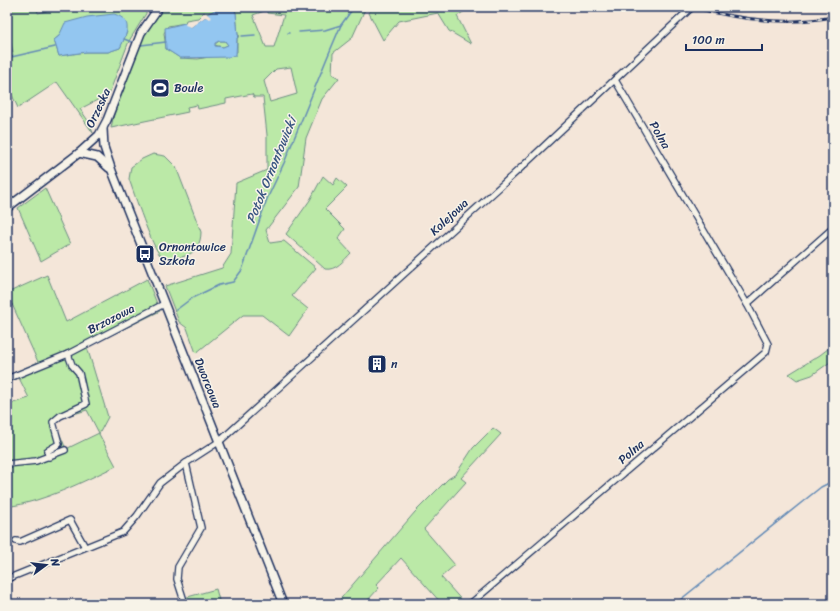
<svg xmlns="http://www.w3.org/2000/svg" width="840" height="611" viewBox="0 0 840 611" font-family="Sriracha,sans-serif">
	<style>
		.green { fill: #bbe9a7; stroke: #6b8c82; fill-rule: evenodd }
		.water { fill: #93c6f0; stroke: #638ab6; fill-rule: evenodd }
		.pier { fill: #f4e6d9 }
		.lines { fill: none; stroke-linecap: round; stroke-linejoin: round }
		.stream { stroke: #638ab6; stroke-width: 1.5 }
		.minor-casing { stroke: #1b2f5e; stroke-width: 8 }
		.tertiary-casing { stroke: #1b2f5e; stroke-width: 10 }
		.minor { stroke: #f7f3e8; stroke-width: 5.5 }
		.tertiary { stroke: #f7f3e8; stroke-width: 7 }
		.rail-casing { stroke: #1b2f5e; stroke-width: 3 }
		.rail { stroke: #f7f3e8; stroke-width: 1.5; stroke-dasharray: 4.5; stroke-linecap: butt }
		.labels { text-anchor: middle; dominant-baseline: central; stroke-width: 3; stroke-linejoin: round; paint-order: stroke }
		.poi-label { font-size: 12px; fill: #1b2f5e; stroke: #f7f3e8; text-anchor: start }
		.street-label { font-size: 12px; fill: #1b2f5e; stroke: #f7f3e8 }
		.water-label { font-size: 13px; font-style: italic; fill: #395582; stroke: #f7f3e8 }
	</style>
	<rect width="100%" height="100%" fill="#f4e6d9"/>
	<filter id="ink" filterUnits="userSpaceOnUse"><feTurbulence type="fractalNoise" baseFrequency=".025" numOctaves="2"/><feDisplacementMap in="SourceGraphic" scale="8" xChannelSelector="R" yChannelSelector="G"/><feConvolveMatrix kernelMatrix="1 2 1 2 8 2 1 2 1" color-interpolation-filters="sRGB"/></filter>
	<g filter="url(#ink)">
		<g class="green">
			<path d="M 7,7 L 37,7 L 38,13 L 65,7 L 150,7 L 129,41 L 109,94 L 80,109 L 89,122 L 93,133 L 57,82 L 18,108 L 7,84 L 7,53 L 13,52 L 7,28 ZM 127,32 L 120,48 L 108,52 L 86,52 L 59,56 L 54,40 L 59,36 Z"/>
			<path d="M 162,7 L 221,7 L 207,14 L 204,12 L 198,18 L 186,20 L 185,23 L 168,26 L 164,33 L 166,49 L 180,58 L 198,59 L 237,52 L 237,38 L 240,36 L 238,35 L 236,13 L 234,8 L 231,7 L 366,7 L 352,38 L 333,53 L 332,74 L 339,78 L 322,99 L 306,138 L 299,187 L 266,230 L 270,243 L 284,241 L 316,268 L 292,296 L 308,309 L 289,336 L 262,315 L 243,315 L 196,353 L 187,328 L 179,322 L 165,286 L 222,268 L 231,254 L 236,183 L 267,170 L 267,135 L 263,97 L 254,97 L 252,94 L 226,99 L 226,103 L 198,109 L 197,105 L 187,107 L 188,112 L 111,128 L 114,114 L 145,33 ZM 267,10 L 267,13 L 284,15 L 274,47 L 266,47 L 253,15 ZM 291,67 L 297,94 L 270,102 L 264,81 L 276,69 Z"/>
			<polygon points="372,7 471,7 457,16 471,44 449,31 438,13 399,21 383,40 369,13"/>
			<polygon points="219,41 225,41 228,45 223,47 214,45"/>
			<path d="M 153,154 L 165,156 L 176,167 L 201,232 C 201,243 196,253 185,256 C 178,258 167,261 161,256 C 152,248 134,193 129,179 L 131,167 L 142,159 Z"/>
			<path d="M 323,176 L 333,185 L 337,178 L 347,187 L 325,209 L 345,229 L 338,239 L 351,253 C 344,260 336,271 325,269 L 286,234 L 310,200 Z"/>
			<polygon points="45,188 70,244 41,261 18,208"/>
			<path d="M 47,275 L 66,322 L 147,279 L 160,311 L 87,347 L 108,417 L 99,434 L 116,466 C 80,483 46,501 7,507 L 7,427 L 10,426 L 7,405 L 29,398 L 19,378 L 7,383 L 7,376 L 38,362 L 7,293 ZM 87,410 L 99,433 L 66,449 L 54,420 Z"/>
			<polygon points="833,345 833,360 812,375 797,380 789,374 820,355"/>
			<polygon points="493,428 501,434 461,478 466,482 424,529 455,565 441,577 465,604 442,604 401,558 376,585 379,588 367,601 369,604 336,604 415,512 448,479 456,474 473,448"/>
			<polygon points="216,589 220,604 186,604 184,598"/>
		</g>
		<g class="water">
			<path d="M 221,7 L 234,8 L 236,13 L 238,35 L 239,36 L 237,38 L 236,55 L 229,57 L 180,58 L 166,49 L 165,28 L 185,23 L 191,27 L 205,17 L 211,18 L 207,14 ZM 219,41 L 225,41 L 228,45 L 223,47 L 215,46 L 215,43 Z"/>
			<path d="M 114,14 C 134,20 127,34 120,48 L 108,52 L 86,52 L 59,56 L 54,40 L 59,36 L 65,23 L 87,17 Z"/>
		</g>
		<polygon class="pier" points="205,12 212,18 210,19 205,17 191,27 185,25 186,22 191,25 205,15"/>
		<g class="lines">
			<g class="stream">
				<polyline points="299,32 325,30 341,25"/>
				<polyline points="288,33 289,33"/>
				<polyline points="242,36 255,35"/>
				<polyline points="124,39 132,42"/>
				<polyline points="141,45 166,42"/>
				<polyline points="7,58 55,47"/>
				<polyline points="176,310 192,298 219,285 233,282 242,270 267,199 284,163 327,58 341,25 354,7"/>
				<polyline points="675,604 821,487 833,481"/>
			</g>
			<g class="minor-casing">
				<g id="minor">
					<polyline points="615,80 747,304"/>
					<polyline points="7,379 68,354 164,304"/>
					<polyline points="49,457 47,451 59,444 53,422 60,416 86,404 79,373 72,365 68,354"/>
					<polyline points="7,464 36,461 65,450"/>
					<polyline points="16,541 20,542 70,520 85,547"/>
					<polyline points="7,579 123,532 137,516 160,483 186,463"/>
					<polyline points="185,604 177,579 178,567 201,528 186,463 220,441 524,165 692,7"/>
					<polyline points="470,604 766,352 768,344 747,304 833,228"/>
				</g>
			</g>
			<g class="tertiary-casing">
				<g id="tertiary">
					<polyline points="103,129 104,147 112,171 283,604"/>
					<polyline points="79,153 97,157 109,168"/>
					<polyline points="7,208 79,153 99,135 107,120 141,33 159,7"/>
				</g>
			</g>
			<use href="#minor" class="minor"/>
			<use href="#tertiary" class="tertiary"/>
			<g class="rail-casing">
				<path id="rail" d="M 693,7 C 739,20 785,26 833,17"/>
			</g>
			<use href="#rail" class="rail"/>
		</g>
	</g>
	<defs>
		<g id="stadium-square" transform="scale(1)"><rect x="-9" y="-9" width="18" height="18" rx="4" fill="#1b2f5e" stroke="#f7f3e8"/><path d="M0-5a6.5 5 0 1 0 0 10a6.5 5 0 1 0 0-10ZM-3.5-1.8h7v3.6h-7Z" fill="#fff"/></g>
		<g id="bus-square" transform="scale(1)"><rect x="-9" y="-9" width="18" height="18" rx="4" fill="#1b2f5e" stroke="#f7f3e8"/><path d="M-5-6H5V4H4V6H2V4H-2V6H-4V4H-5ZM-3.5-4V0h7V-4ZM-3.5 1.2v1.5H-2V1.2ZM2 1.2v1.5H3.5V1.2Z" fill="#fff"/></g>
		<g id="building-square" transform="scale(1)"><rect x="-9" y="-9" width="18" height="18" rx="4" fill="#1b2f5e" stroke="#f7f3e8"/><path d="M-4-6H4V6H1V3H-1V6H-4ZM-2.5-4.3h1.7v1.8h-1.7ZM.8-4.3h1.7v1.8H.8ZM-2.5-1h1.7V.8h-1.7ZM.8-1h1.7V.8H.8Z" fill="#fff"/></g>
	</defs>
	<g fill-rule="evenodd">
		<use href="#stadium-square" x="160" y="88"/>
		<use href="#bus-square" x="145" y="254"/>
		<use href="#building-square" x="377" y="364"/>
	</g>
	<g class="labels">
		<g class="poi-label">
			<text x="174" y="88">Boule</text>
			<text x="159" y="247">Ornontowice<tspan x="159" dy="14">Szkoła</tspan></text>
			<text x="391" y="364">n</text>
		</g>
		<g class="street-label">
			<text transform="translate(98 108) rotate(-65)">Orzeska</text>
			<text transform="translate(660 135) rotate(60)">Polna</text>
			<text transform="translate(449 217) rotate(-43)">Kolejowa</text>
			<text transform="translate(111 319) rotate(-27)">Brzozowa</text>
			<text transform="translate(208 383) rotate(68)">Dworcowa</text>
			<text transform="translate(631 452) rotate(-41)">Polna</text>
		</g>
		<g class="water-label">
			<text transform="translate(271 170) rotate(-68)">Potok Ornontowicki</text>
		</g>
	</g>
	<rect width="840" height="611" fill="none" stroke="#f7f3e8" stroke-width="24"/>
	<rect x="12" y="12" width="816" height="587" fill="none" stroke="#1b2f5e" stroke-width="1.5" filter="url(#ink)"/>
	<g transform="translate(46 565) rotate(75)" stroke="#f7f3e8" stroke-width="3" paint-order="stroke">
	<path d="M0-3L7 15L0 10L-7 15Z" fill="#1b2f5e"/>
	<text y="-6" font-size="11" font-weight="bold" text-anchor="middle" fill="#1b2f5e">N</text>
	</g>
	<path d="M686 44v6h76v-6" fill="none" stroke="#1b2f5e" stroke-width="2"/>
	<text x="692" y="44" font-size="12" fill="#1b2f5e" stroke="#f7f3e8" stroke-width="3" paint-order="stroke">100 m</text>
</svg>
